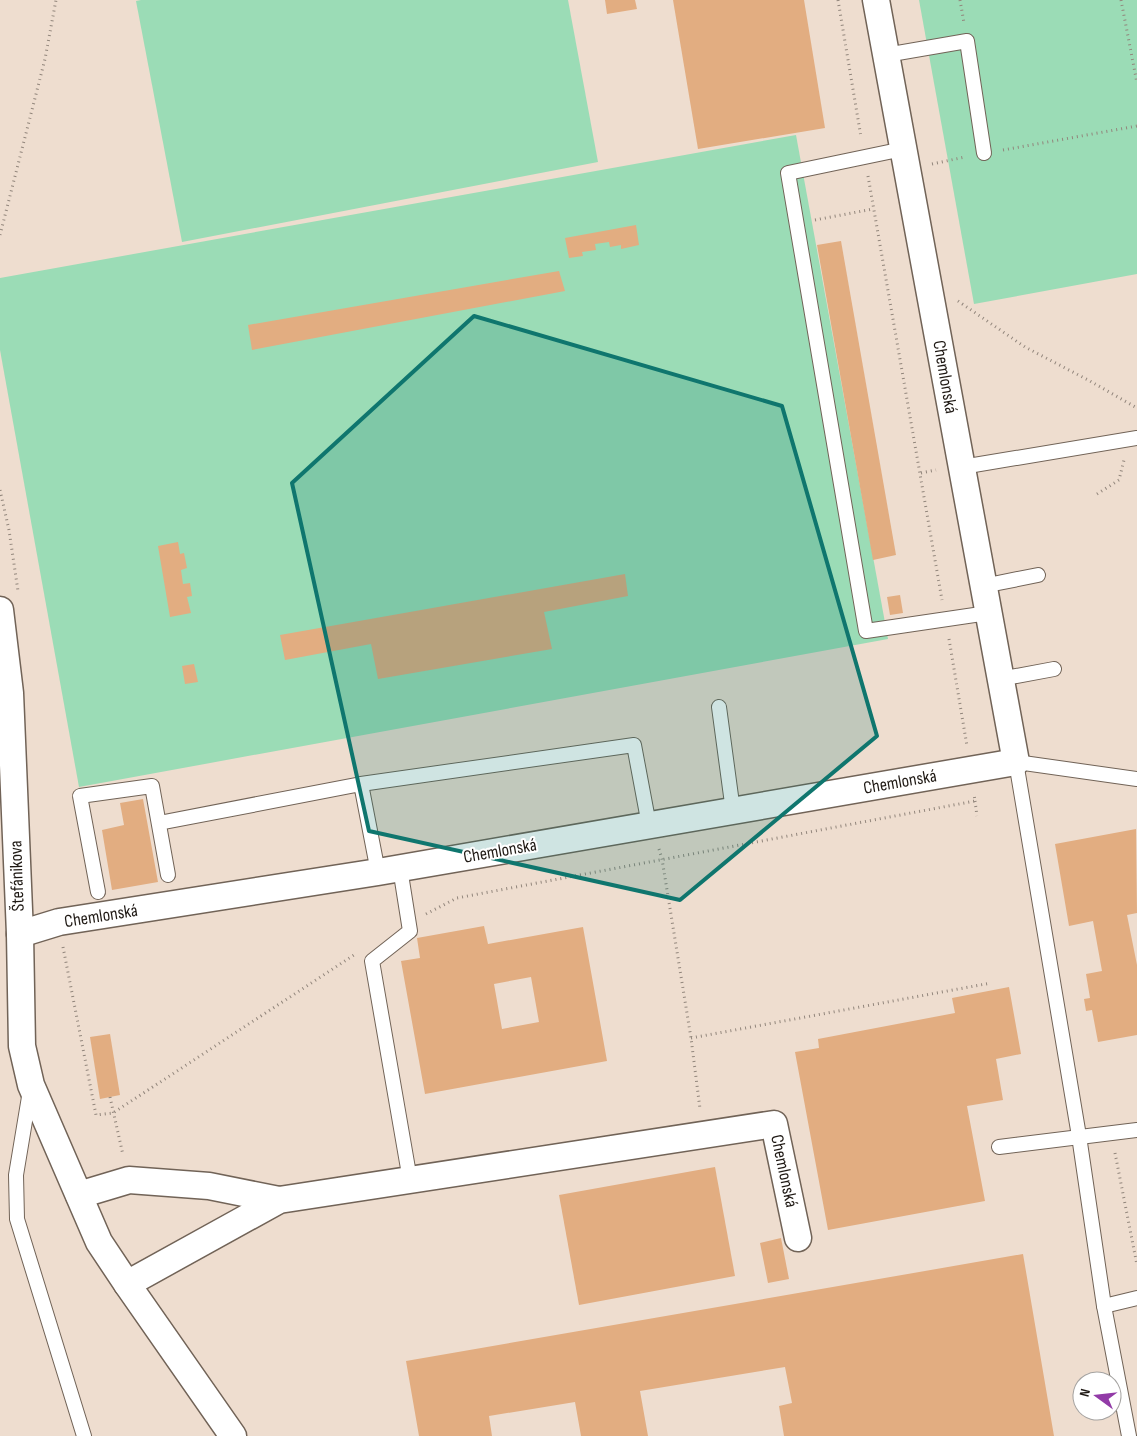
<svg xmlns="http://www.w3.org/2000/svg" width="1137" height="1436" viewBox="0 0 1137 1436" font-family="'Sofia Sans Condensed',sans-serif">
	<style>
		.green { fill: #9bdcb6 }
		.building { fill: #e2ad81; fill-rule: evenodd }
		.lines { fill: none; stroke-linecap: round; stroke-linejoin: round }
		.lane-casing { stroke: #716357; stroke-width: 16 }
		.street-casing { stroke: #716357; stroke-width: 29 }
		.path { stroke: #92867c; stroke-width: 3; stroke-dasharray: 1 4; stroke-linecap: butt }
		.lane { stroke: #fff; stroke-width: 14 }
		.street { stroke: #fff; stroke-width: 26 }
		.marked { fill: #0f766e; fill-opacity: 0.2; stroke: #0f766e; stroke-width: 4; stroke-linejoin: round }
		.labels { text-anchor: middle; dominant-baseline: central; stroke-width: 4; stroke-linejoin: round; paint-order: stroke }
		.street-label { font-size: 18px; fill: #1f1914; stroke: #fff }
	</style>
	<rect width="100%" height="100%" fill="#eeddcf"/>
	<g class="green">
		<polygon points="141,0 568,0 598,162 182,242 136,1"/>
		<polygon points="919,0 1137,0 1137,274 974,304"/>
		<polygon points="796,135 888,639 79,787 0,350 0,278"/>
	</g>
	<g class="building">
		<polygon points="605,0 635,0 637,9 607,14"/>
		<polygon points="673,0 804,0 825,128 698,149"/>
		<polygon points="636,225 639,245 621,249 621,245 610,247 609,242 595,244 596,250 582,252 583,256 569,258 565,238"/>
		<polygon points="841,241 896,555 873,560 817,245"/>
		<polygon points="559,271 565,291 252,350 248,325"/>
		<polygon points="178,542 180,554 184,553 187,568 181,570 183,584 190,583 192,596 187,597 191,613 170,617 158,546"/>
		<polygon points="625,574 628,596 544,612 552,649 378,679 371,644 285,660 280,635"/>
		<polygon points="900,595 903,613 890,615 887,597"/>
		<polygon points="194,664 198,682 185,684 182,666"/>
		<polygon points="143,799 158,882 112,890 102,830 124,825 120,803"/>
		<polygon points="1136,829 1137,913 1127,915 1137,965 1137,1035 1098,1042 1092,1010 1086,1011 1084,999 1090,998 1086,974 1102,971 1093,921 1069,926 1055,844"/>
		<path d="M 484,926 L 488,944 L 583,927 L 607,1061 L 425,1094 L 401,961 L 420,958 L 417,938 ZM 531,977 L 539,1022 L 502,1029 L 494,984 Z"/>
		<polygon points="1009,987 1021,1054 996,1059 1003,1100 967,1106 985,1201 828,1230 795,1052 819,1048 818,1039 955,1013 952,998"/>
		<polygon points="110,1034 120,1095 100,1099 90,1037"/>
		<polygon points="715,1167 735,1276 579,1305 559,1195"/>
		<polygon points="781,1238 789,1279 768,1283 760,1243"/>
		<polygon points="1023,1254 1054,1436 784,1436 779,1406 792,1403 785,1367 640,1391 648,1436 581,1436 575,1402 489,1416 492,1436 419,1436 406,1361"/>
	</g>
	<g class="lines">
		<g class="lane-casing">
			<g id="lane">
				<polyline points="886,55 967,41 984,153"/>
				<polyline points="903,149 788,173 866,631 988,613"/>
				<polyline points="962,467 1137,438"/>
				<polyline points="983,586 1038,575"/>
				<polyline points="1000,679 1054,669"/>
				<polyline points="719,707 733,811"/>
				<polyline points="361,784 634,745 649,825"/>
				<polyline points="159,823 361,784 378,872"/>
				<polyline points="400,868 410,931 372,961 410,1180"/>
				<polyline points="98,892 80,796 152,786 168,875"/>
				<polyline points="30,1091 16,1175 17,1219 84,1436"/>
				<polyline points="999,1147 1137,1130"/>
				<polyline points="1104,1306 1137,1298"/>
				<polyline points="1129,1436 1104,1306 1079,1136 1016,762 1137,779"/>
			</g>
		</g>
		<g class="street-casing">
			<g id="street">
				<polyline points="0,610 10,693 20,934 22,1046 31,1085 99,1242 127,1284 233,1436"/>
				<polyline points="20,934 59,922 378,872 1016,762 876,0"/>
				<polyline points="79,1195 129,1180 209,1186 279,1200"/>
				<polyline points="127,1284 279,1200 774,1124 798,1238"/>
			</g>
		</g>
		<g class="path">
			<polyline points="838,0 861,137"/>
			<polyline points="960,0 964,23"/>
			<polyline points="1121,0 1137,83"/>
			<polyline points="1003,150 1137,126"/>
			<polyline points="932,164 965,157"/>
			<polyline points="868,176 942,600"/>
			<polyline points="815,220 873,209"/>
			<polyline points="0,235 45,59 56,0"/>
			<polyline points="958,301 1025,347 1090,381 1137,408"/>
			<polyline points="921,473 936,470"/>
			<polyline points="0,490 9,530 18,591"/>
			<polyline points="1097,494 1119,480 1124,460"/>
			<polyline points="949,639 967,746"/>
			<polyline points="975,801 977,816"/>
			<polyline points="659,849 662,859 691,1038 700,1109"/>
			<polyline points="426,914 457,898 975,801 974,794"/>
			<polyline points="63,947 96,1115 113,1113 354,955"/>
			<polyline points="691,1038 991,983"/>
			<polyline points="110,1097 123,1155"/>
			<polyline points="1115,1153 1137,1265"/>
		</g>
		<use href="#lane" class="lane"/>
		<use href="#street" class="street"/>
	</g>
	<path class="marked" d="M 474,316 L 782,406 L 877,736 L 680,900 L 369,831 L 292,483 Z"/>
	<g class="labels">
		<g class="street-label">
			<text transform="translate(945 377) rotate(80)">Chemlonská</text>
			<text transform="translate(900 782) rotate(-10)">Chemlonská</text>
			<text transform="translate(500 851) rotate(-10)">Chemlonská</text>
			<text transform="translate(17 876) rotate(-92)">Štefánikova</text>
			<text transform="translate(101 916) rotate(-9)">Chemlonská</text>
			<text transform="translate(784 1171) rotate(78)">Chemlonská</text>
		</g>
	</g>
	<g transform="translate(1097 1396) rotate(285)"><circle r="24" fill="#ffffff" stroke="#a5a3a1"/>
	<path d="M0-4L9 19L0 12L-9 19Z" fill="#923ba7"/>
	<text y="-8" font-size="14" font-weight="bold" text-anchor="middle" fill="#1f1914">N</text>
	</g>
</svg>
